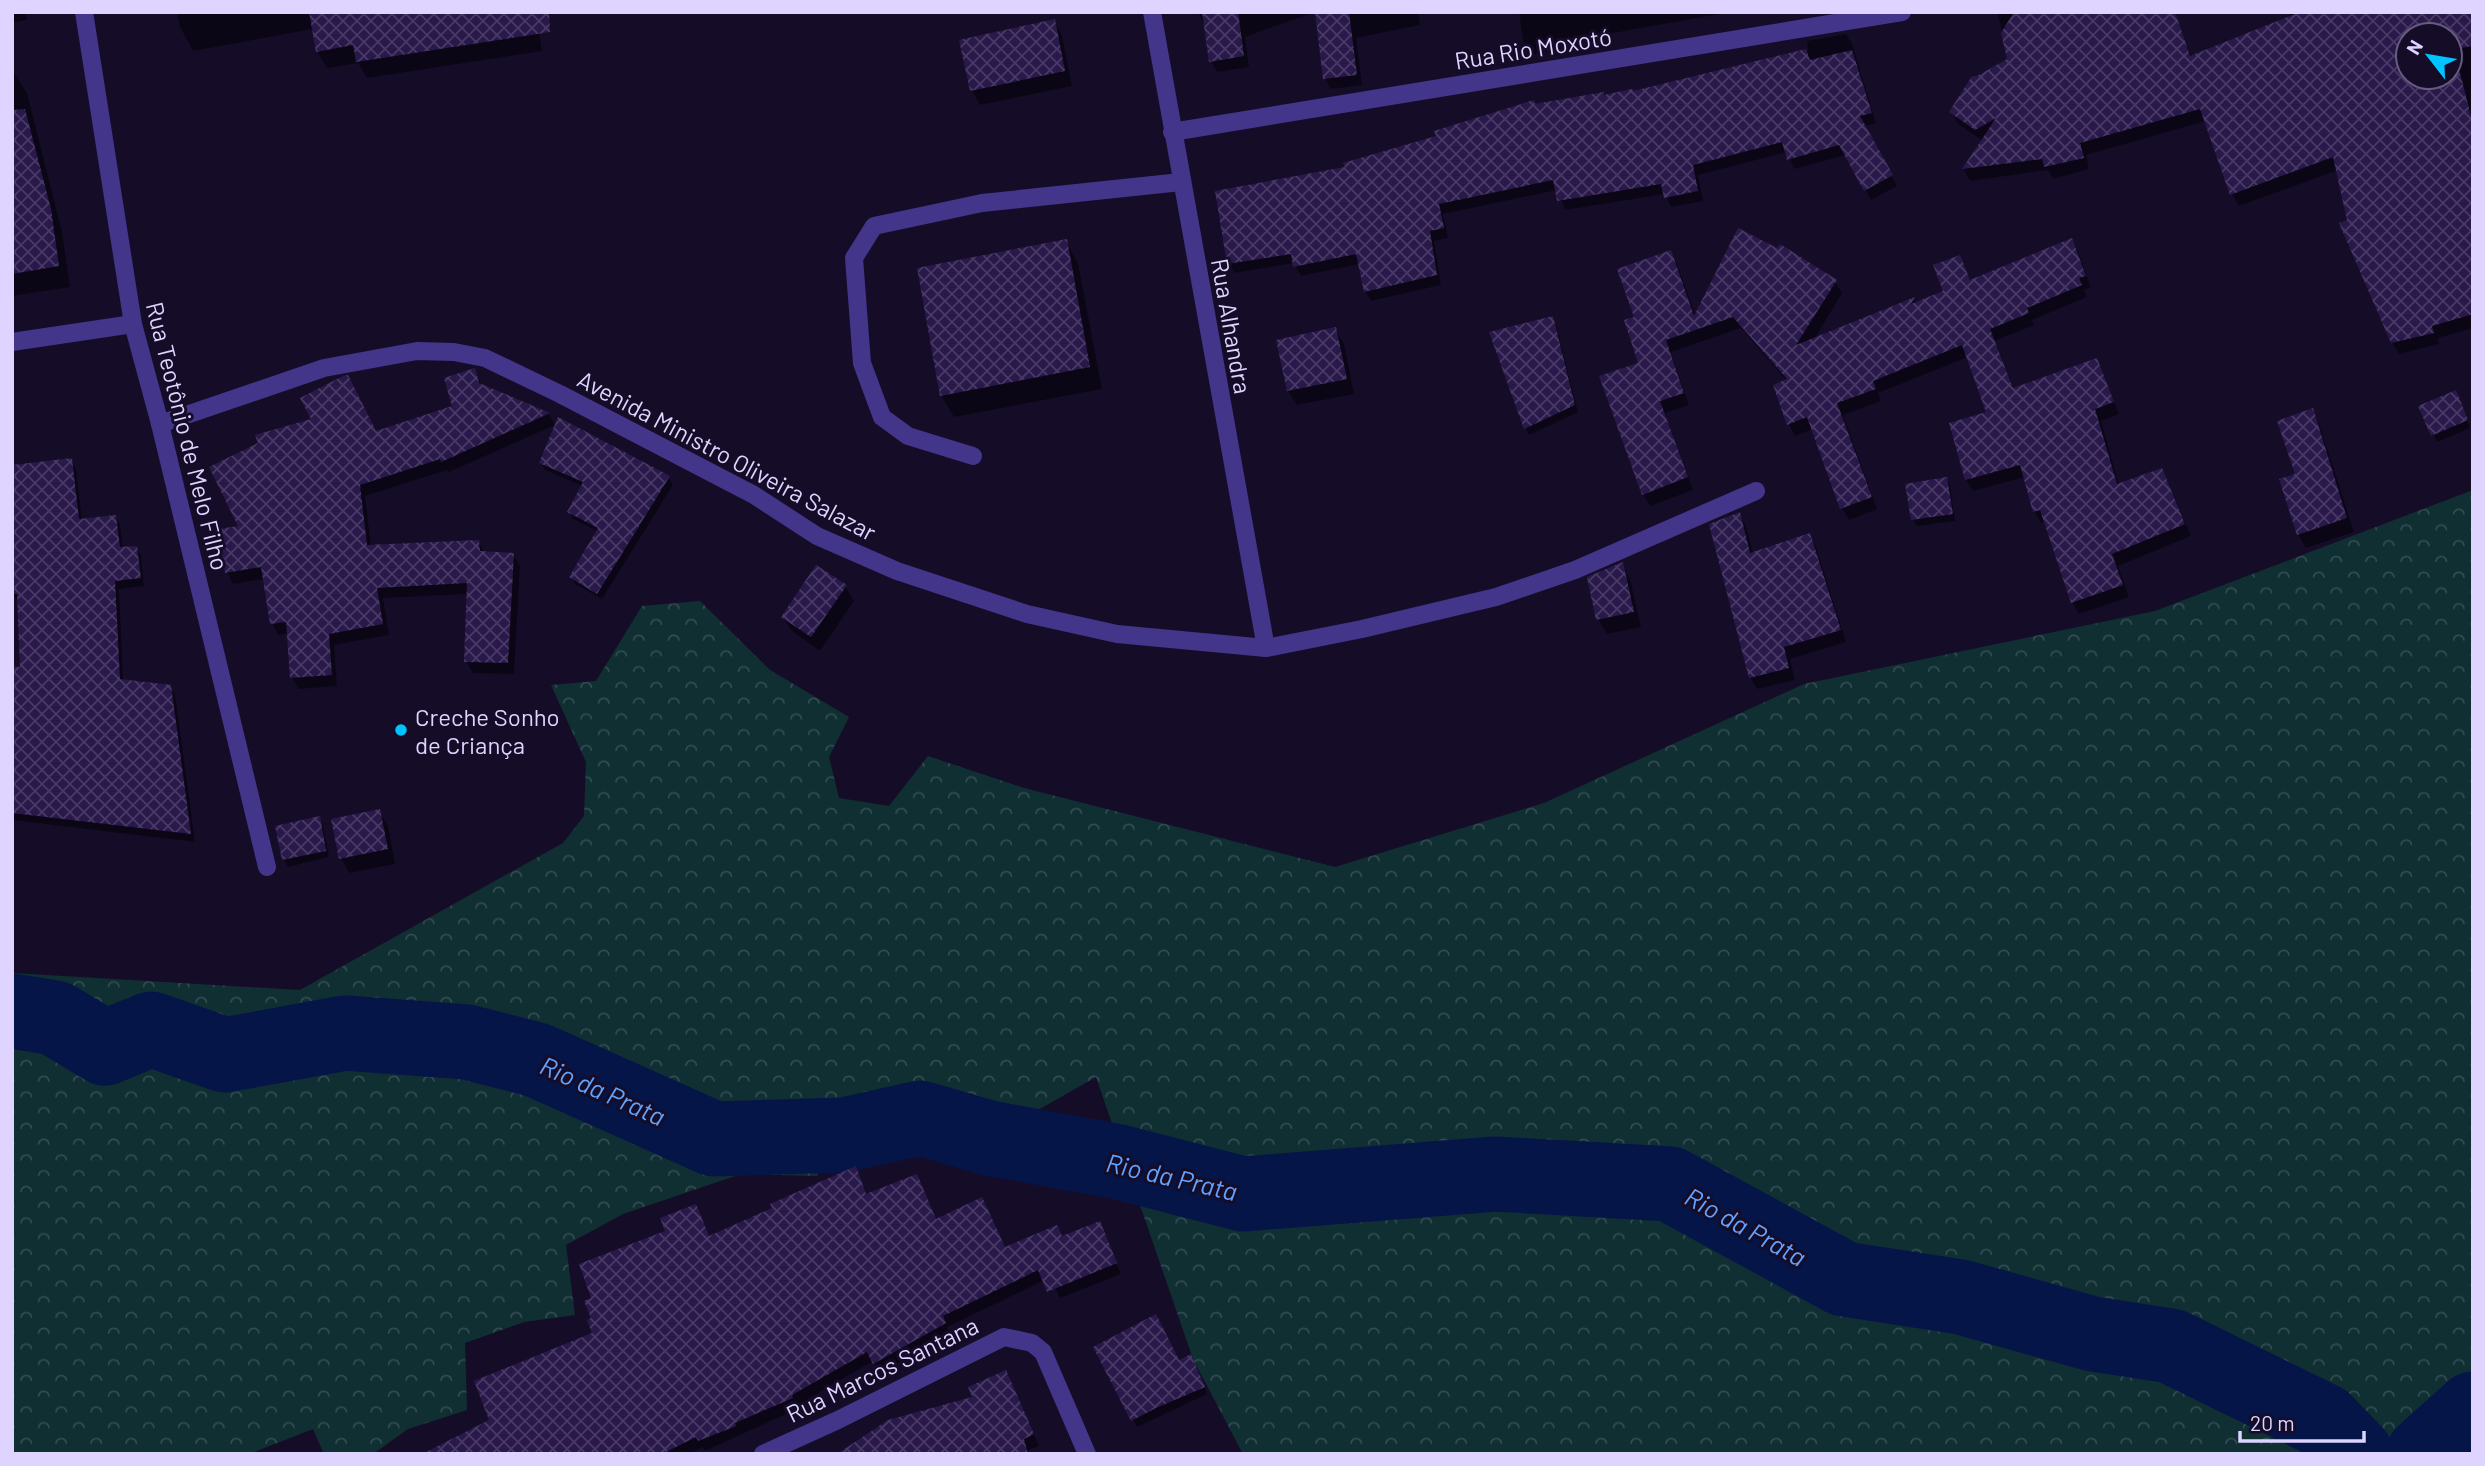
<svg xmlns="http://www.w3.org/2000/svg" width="2485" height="1466" viewBox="0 0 2485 1466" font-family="Barlow,sans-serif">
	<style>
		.forest { fill: url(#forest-crowns) }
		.shadow { fill: #0007; fill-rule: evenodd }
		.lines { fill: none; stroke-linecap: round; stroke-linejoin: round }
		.river { stroke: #061548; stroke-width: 75 }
		.building { fill: url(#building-cross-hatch); fill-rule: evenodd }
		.service { stroke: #43358a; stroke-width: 18 }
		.minor { stroke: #43358a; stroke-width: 18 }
		.poi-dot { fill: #00c4ff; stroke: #150d28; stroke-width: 2.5 }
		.labels { text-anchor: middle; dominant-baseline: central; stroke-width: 6; stroke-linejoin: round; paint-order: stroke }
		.street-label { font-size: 24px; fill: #ded4ff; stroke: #150d28 }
		.poi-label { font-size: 24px; fill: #ded4ff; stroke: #150d28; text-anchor: start }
		.water-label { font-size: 26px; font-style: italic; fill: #62a2ff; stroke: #150d28 }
	</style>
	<defs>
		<pattern id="forest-crowns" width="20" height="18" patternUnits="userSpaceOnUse" patternTransform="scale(1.75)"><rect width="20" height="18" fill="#102f32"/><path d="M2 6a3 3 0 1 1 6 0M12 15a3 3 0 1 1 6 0" fill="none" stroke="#324c51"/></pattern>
		<pattern id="building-cross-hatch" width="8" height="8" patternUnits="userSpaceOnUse" patternTransform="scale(1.75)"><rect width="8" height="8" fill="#29184a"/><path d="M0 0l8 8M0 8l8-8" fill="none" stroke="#483965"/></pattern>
	</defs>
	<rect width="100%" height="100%" fill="#150d28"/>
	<polygon class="forest" points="2473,490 2473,1454 1243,1454 1193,1359 1096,1077 1022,1119 952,1093 833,1107 817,1176 741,1174 623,1214 566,1245 575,1315 524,1322 465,1343 467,1410 408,1429 373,1454 324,1454 313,1429 249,1454 12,1454 12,973 300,990 563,843 584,816 586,762 551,685 596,681 642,606 700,601 770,670 849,717 829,757 839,798 889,806 928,756 1024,788 1335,867 1544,803 1804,684 2155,611"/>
	<g class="shadow">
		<polygon points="12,12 25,12 27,20 12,23"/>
		<polygon points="177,12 536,12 542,51 367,78 358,63 327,68 317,51 313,29 193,51 180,27"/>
		<polygon points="1198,12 1315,12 1245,37 1249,67 1217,72 1211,61 1204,24"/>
		<polygon points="1317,12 1418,12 1420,25 1356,38 1362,85 1331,89 1325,79"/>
		<polygon points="1519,12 1731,12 1569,41 1570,48 1531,55 1523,41"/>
		<path d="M 1997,12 L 2048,12 L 2183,40 L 2192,57 L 2290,18 L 2289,12 L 2473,12 L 2473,328 L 2438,338 L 2439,344 L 2399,354 L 2392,342 L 2349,222 L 2338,170 L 2239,206 L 2232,194 L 2206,121 L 2086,155 L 2089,169 L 2053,179 L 2048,170 L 1970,181 L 1964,170 L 1983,141 L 1958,124 L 1951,112 L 1977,78 L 2009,60 ZM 2408,35 L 2450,35 L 2450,77 L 2408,77 Z"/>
		<polygon points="1054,21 1062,36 1072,86 980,105 972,91 961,41"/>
		<polygon points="1846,34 1852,44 1876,123 1864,126 1897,186 1871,200 1846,155 1794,169 1787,152 1698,175 1703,201 1671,207 1665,194 1565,210 1557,190 1443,214 1448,238 1434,241 1441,285 1371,301 1365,291 1360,264 1301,276 1294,263 1235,273 1229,264 1347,169 1536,106 1633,93 1808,51 1807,41"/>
		<polygon points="14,72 27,93 62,232 70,287 12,296 12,73"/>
		<polygon points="2072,240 2078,251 2091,288 2084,290 2087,297 2032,320 2034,325 1995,341 2014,389 2096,360 2119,414 2101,421 2119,485 2161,470 2168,482 2191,536 2118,566 2129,597 2079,614 2072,602 2046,522 2041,523 2034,511 2025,477 1973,491 1966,480 1989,413 1968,357 1878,393 1881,401 1843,415 1877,509 1849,520 1842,508 1813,429 1795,436 1789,424 1787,381 1741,328 1671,352 1689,405 1665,413 1693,490 1650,506 1643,494 1640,364 1636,318 1671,252 1677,264 1696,317 1835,282 1842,293 1813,341 1914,299 1917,303 1945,292 1959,257 1971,281"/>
		<polygon points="1066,241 1078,263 1102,389 954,417 941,395"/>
		<polygon points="1552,318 1556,325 1578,412 1529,435 1526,428"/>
		<polygon points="1335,329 1344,344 1354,394 1297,405 1288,391 1278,341"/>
		<polygon points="474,370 482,386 549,415 555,425 449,472 447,470 365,496 371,546 478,541 485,553 513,554 520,566 514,674 473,673 466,662 468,594 383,598 389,635 334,645 337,686 299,689 292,678 289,633 278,635 272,623 264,579 233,584 227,572 240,527 376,433 454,408"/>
		<polygon points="2459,399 2470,428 2437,442 2420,407"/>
		<polygon points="2312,410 2319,423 2354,532 2306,548 2298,534 2298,475"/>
		<polygon points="559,420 669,478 673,485 602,599 575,584 571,577 597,531 573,519 569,512 583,486 545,470 541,463"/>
		<polygon points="71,460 76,469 82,521 115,516 120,525 123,549 136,547 141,556 144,586 119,589 123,681 169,686 175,695 195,842 12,820 12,668 22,669 19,602 12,594"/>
		<polygon points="1946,479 1950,485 1955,521 1917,526 1913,520"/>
		<polygon points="1739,514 1746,526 1753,554 1809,535 1816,547 1846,642 1790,659 1795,680 1757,689 1750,677"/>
		<polygon points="1622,564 1630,579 1641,627 1607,634 1598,619"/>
		<polygon points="845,586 854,601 820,651 792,631 783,617"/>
		<polygon points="379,811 388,826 395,864 349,873 341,858"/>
		<polygon points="319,818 323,825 329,857 288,867 284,860 277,827"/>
		<polygon points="855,1168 867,1195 917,1176 936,1221 1006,1249 1063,1238 1099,1223 1121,1274 1060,1298 1055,1288 1045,1280 947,1327 950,1334 880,1373 873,1361 796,1406 797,1409 705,1451 703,1447 689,1454 446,1454 491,1420 595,1334 593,1299 696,1206 710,1238 774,1209"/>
		<polygon points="1095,1348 1195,1363 1207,1394 1137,1427"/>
		<polygon points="1006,1372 1039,1446 1029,1450 1030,1454 864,1454 975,1398"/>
	</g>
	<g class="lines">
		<g class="river">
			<polyline points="12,1011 55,1018 105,1048 151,1029 225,1055 345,1033 467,1042 537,1060 714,1139 844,1135 920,1118 989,1138 1119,1162 1243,1194 1496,1174 1670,1184 1844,1279 1961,1297 2093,1334 2171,1346 2324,1421 2356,1454"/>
			<polyline points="2423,1454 2473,1409"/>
		</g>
	</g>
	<g class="building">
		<polygon points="309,12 549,12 550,32 356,62 353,45 316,52"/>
		<polygon points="1202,12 1238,12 1244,56 1209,62"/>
		<polygon points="1315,12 1349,12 1357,75 1323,79"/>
		<path d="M 2014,12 L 2175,12 L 2190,56 L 2300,12 L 2473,12 L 2473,46 L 2454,49 L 2473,124 L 2473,314 L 2432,326 L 2434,333 L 2391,343 L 2339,223 L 2347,220 L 2333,157 L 2230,195 L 2200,109 L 2080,143 L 2084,158 L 2044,167 L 2042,159 L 1962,169 L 1996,118 L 1975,130 L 1949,112 L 1972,76 L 1977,76 L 2007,59 L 2001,33 ZM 2408,35 L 2450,35 L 2450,77 L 2408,77 Z"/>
		<polygon points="1055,19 1065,71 970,91 959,40"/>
		<polygon points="1806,49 1810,60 1852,50 1872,113 1860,116 1893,175 1864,191 1839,145 1787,160 1782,142 1693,165 1698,191 1664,198 1661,184 1557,201 1553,180 1439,204 1444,228 1430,231 1437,275 1364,292 1356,254 1293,267 1291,254 1227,264 1215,191 1345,167 1343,163 1436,136 1434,131 1534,100 1535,104 1604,92 1604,95 1632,89 1633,91"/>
		<polygon points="25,109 51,209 59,266 12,274 12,110"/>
		<polygon points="1738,228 1777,248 1780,244 1837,280 1796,345 1915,297 1911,304 1943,291 1933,265 1960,255 1970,280 2072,238 2086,276 2079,278 2082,285 2027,308 2029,313 1990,329 2013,388 2097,358 2114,402 2095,409 2117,484 2162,468 2185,524 2112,554 2123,585 2071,603 2040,510 2033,512 2020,465 1965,480 1949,423 1986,412 1962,345 1873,381 1876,389 1837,403 1872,497 1840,509 1807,417 1787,425 1773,385 1787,379 1733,317 1666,340 1684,393 1660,401 1688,477 1642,495 1599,376 1638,363 1624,320 1634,317 1617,269 1671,250 1694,316"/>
		<polygon points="1067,239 1090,367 940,396 917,268"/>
		<polygon points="1553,316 1575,405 1524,429 1489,332"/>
		<polygon points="1336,327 1347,379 1287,391 1276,340"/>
		<polygon points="475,368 479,383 550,413 441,462 440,459 360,485 367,545 479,540 480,551 514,553 508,663 464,662 467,583 377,588 383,624 329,634 332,675 290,678 286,622 270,624 261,567 225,573 218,529 238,526 209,467 258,443 255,435 311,419 300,398 343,376 348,375 376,431 452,406 444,378"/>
		<polygon points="2456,390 2468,420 2431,436 2418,406"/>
		<polygon points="2313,408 2347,518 2297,535 2279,479 2295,474 2277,421"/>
		<polygon points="558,417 670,476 597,594 569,577 598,528 567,512 583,482 539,463"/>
		<polygon points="72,458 79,519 116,515 120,547 137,546 141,578 115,581 120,679 171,685 191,834 12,813 12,666 20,667 17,594 12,594 12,465"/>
		<polygon points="1947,477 1953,514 1911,520 1905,484"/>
		<polygon points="1740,512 1750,553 1810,533 1841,630 1784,647 1789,668 1749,678 1709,524"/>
		<polygon points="1623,562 1634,612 1596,620 1587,577"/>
		<polygon points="816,565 847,585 811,637 781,617"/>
		<polygon points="380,809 388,849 339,859 331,819"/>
		<polygon points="320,816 326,851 282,860 275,826"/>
		<polygon points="856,1166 866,1194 917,1174 936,1219 982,1197 1005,1247 1057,1225 1062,1236 1100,1221 1117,1263 1047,1292 1038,1270 943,1316 946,1323 873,1364 867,1352 792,1395 793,1398 735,1423 736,1426 698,1441 696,1437 662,1454 422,1454 489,1420 474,1381 592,1333 587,1320 591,1318 584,1301 591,1298 579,1264 665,1231 660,1218 696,1204 709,1236 772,1208 770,1204"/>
		<polygon points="1156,1314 1179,1360 1191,1354 1205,1387 1156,1408 1131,1421 1093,1347"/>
		<polygon points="1006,1370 1034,1434 1024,1439 1028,1454 837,1454 888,1420 972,1397 968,1387"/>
	</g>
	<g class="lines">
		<polyline class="service" points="973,456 908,436 882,417 862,363 854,258 874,226 982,203 1181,182"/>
		<g class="minor">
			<polyline points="84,12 133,324 160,424 267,867"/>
			<polyline points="1152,12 1266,648"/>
			<polyline points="1172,132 1902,12"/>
			<polyline points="12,342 133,324"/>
			<polyline points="160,424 324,368 417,351 454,352 485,358 560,394 754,495 817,536 897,571 1027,614 1117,634 1266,648 1362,629 1496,597 1575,570 1756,491"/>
			<polyline points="763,1454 838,1420 1004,1337 1032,1343 1043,1352 1087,1454"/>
		</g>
	</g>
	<circle class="poi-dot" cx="401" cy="730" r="7"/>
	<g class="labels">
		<g class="street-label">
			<text transform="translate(1533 48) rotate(-9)">Rua Rio Moxotó</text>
			<text transform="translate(1232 326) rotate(80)">Rua Alhandra</text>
			<text transform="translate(188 436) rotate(76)">Rua Teotônio de Melo Filho</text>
			<text transform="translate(727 455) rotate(28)">Avenida Ministro Oliveira Salazar</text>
			<text transform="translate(882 1369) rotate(-26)">Rua Marcos Santana</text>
		</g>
		<g class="poi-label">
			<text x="415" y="716">Creche Sonho<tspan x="415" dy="28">de Criança</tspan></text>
		</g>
		<g class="water-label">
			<text transform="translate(603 1090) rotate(24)">Rio da Prata</text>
			<text transform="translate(1172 1176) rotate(13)">Rio da Prata</text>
			<text transform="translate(1746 1226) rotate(29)">Rio da Prata</text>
		</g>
	</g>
	<rect width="2485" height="1466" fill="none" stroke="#ded4ff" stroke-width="28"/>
	<g transform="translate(2429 56) rotate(301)"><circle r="33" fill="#150d28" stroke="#655d7e" stroke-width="2"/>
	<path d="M0-5L12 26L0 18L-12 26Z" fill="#00c4ff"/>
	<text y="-10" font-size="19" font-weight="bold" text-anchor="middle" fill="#ded4ff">N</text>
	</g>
	<path d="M2240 1431v10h124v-10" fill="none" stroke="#ded4ff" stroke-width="3.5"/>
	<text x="2250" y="1431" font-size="21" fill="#ded4ff" stroke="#150d28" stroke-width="5" paint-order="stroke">20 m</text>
</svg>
